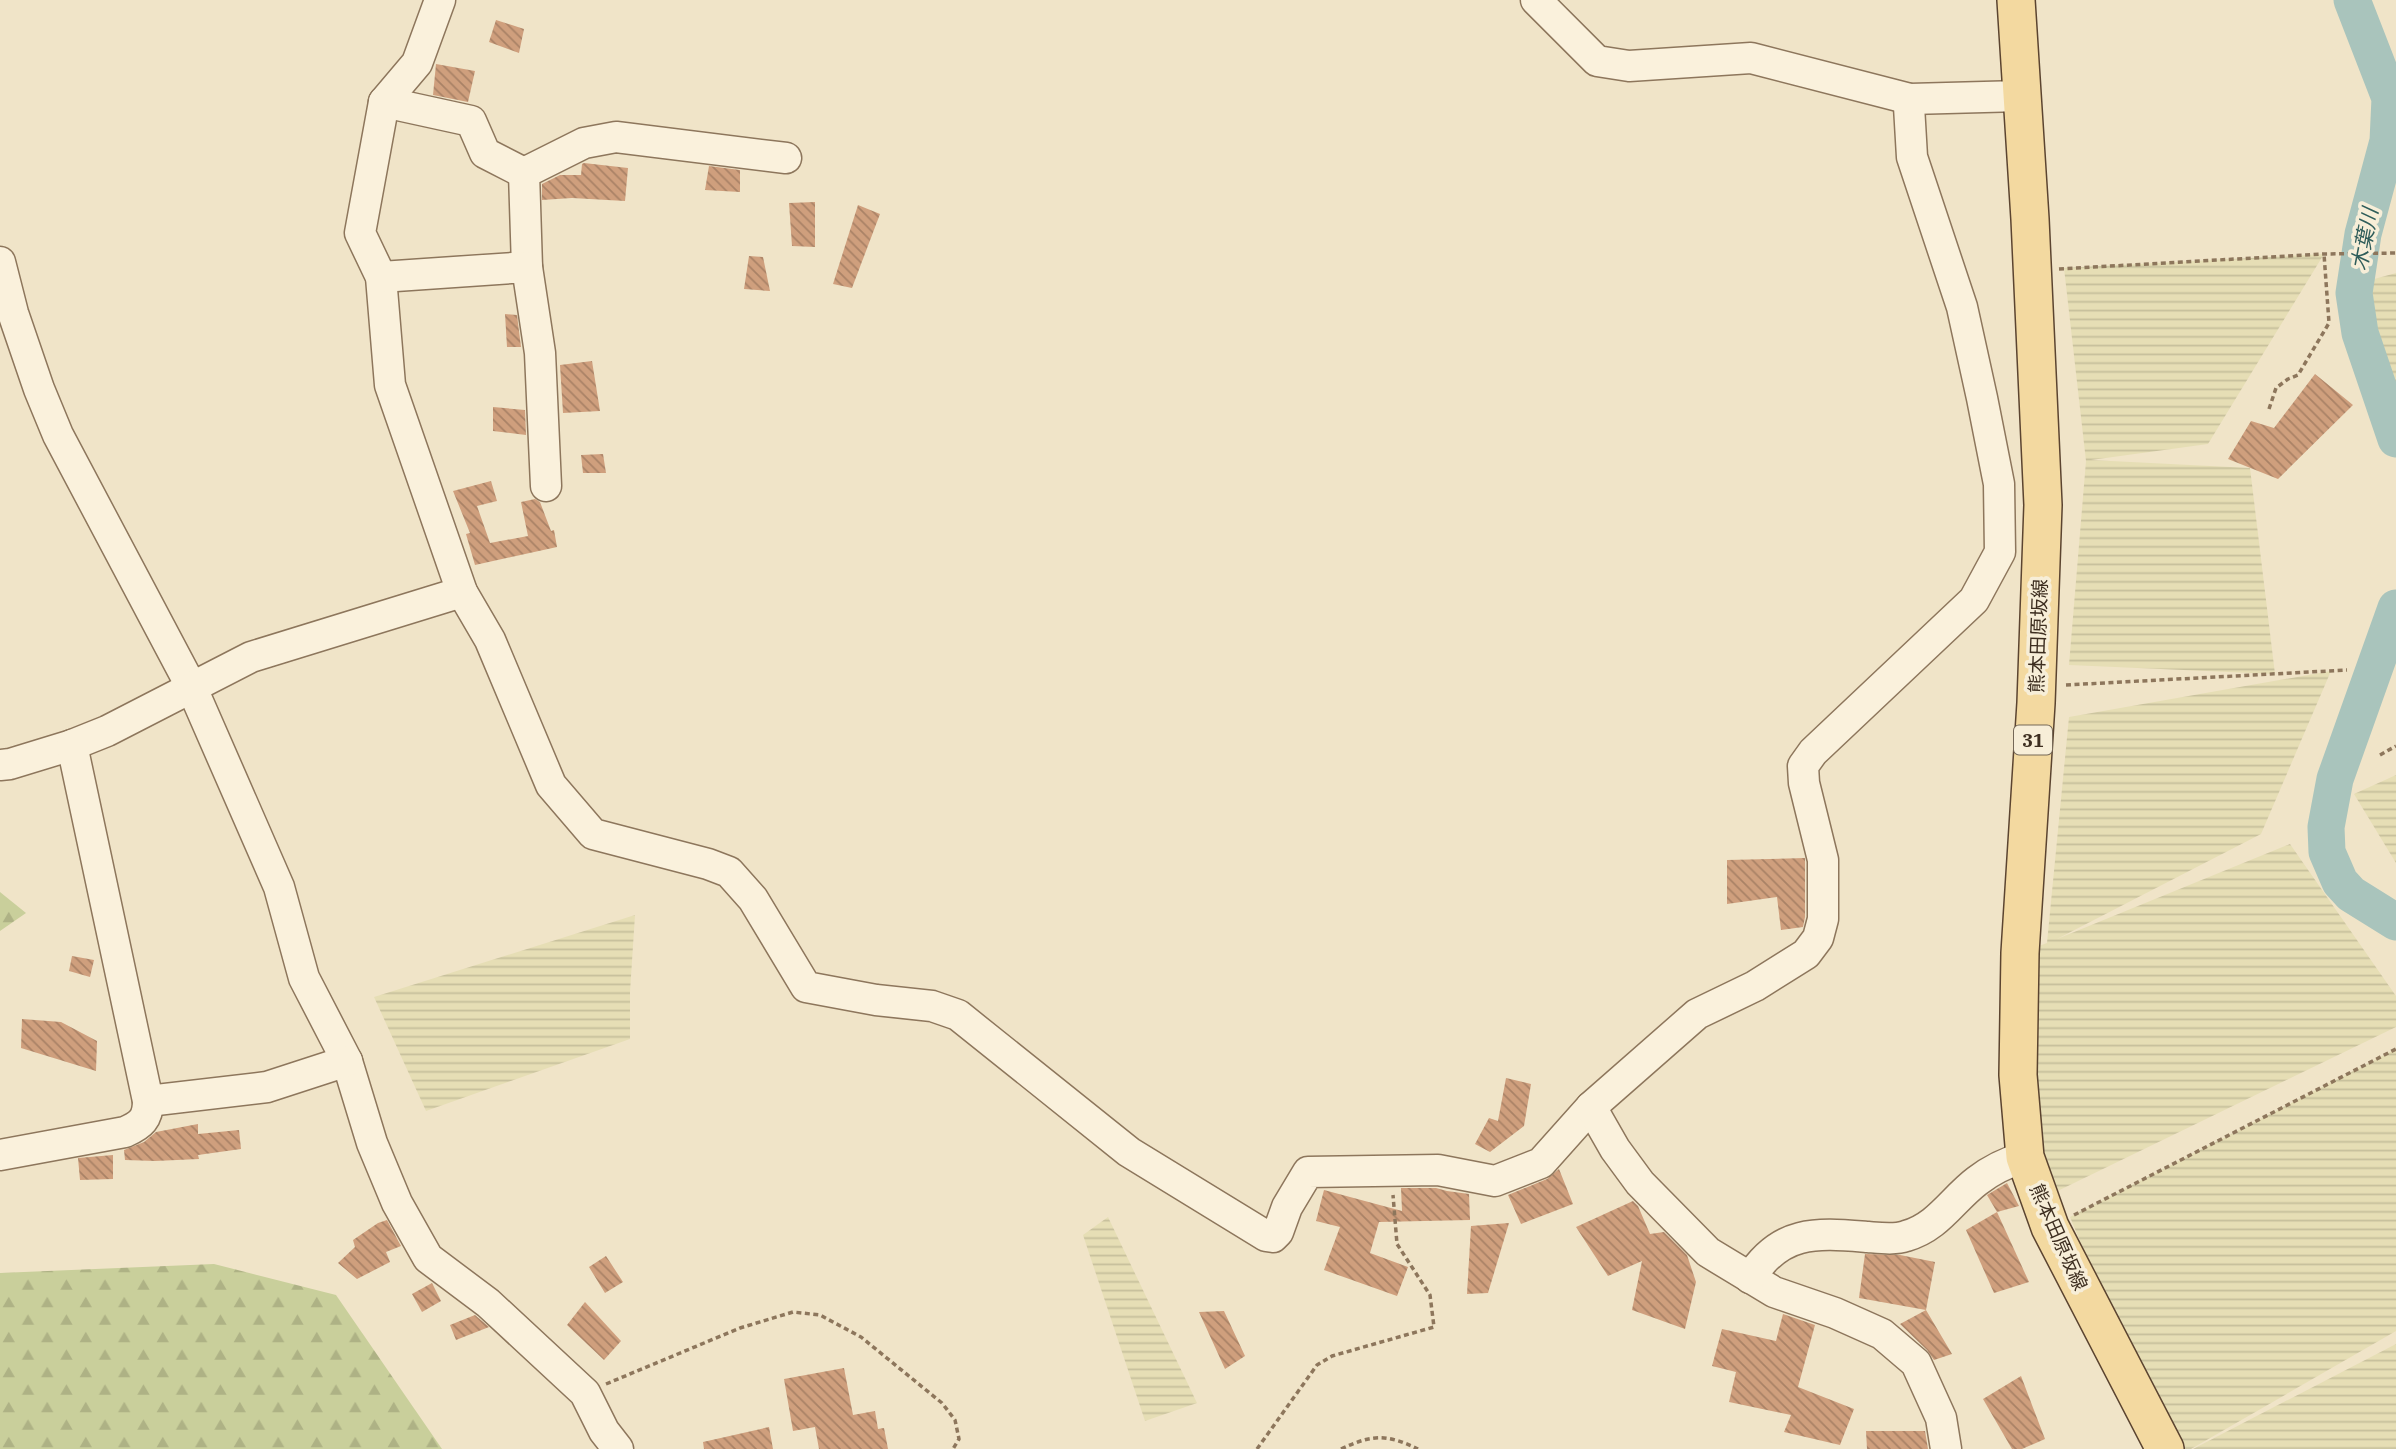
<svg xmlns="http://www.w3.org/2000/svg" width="2396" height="1449" viewBox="0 0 2396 1449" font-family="'IBM Plex Serif','Noto Sans JP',serif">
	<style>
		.farmland { fill: url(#farmland-rules) }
		.forest { fill: url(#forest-firs) }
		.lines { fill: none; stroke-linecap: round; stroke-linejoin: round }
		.river { stroke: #a9c4bc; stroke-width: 37 }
		.building { fill: url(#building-back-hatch) }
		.minor-casing { stroke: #8d765c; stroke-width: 33 }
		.major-casing { stroke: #5b4430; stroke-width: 40 }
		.path { stroke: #8d765c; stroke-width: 3.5; stroke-dasharray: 5 3.5; stroke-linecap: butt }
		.minor { stroke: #faf1dc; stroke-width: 30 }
		.major { stroke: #f3d9a0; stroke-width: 37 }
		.labels { text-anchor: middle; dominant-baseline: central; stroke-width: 7; stroke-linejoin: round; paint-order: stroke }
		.shield { fill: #f7eed8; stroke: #756857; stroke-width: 2 }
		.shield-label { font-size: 18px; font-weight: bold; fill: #3d2e20 }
		.street-label { font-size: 19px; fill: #3d2e20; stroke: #f7eed8 }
		.water-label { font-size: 21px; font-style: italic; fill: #2f5d5a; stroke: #f7eed8 }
	</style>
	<defs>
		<pattern id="farmland-rules" width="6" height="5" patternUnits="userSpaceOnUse" patternTransform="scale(1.75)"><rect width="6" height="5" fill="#e6deb5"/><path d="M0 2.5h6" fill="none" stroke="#c6bf9b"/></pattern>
		<pattern id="forest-firs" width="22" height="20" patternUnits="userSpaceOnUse" patternTransform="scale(1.75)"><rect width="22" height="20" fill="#c9cf9b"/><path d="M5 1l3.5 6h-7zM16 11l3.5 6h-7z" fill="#aeb285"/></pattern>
		<pattern id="building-back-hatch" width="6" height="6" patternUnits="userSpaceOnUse" patternTransform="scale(1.75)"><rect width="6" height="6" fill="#cf9f7d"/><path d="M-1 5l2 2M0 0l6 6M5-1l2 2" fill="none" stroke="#a98266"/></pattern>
	</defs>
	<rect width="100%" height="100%" fill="#f0e4c8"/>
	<g class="farmland">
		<polygon points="2324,254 2208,444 2091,460 2250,468 2275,674 2069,665 2086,461 2064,268"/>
		<polygon points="2396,273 2396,390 2356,284"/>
		<polygon points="2331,671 2261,834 2057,939 2290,844 2396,996 2396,1027 2039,1200 2020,953 2047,943 2069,717"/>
		<polygon points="2396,775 2396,863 2354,794"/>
		<polygon points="635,915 630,992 630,1039 426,1111 374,997"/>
		<polygon points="2396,1049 2396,1331 2191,1449 2166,1449 2070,1217"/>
		<polygon points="1108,1217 1197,1403 1145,1421 1083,1235"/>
		<polygon points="2396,1344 2396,1449 2193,1449"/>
	</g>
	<g class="forest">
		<polygon points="0,892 26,913 0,931"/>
		<polygon points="214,1264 336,1295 442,1449 0,1449 0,1273"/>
	</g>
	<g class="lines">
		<g class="river">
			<polyline points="2352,0 2390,98 2388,141 2363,234 2354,293 2360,333 2396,439"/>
			<polyline points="2396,608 2335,779 2326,827 2327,852 2340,882 2351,894 2396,922"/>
		</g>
	</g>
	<g class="building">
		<polygon points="496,20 524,29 519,53 489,42"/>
		<polygon points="436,64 475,71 468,102 433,95"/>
		<polygon points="584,163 628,168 625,201 572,198 542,200 542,184 560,175 581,175 582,164"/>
		<polygon points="709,166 740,170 740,192 705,190"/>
		<polygon points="815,202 815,247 792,246 789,203"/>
		<polygon points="858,205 880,214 852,288 833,284"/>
		<polygon points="749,256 763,257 770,291 744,289"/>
		<polygon points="505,314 517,315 521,347 507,347"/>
		<polygon points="592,361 600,411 563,413 560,365"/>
		<polygon points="2315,374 2353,405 2278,479 2228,459 2251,421 2274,428"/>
		<polygon points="493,407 525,410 526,435 493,431"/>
		<polygon points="603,454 606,473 583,473 581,455"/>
		<polygon points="491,481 497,501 477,506 490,543 528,536 521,502 535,499 540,502 551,531 554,530 557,547 475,565 466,534 470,533 453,491"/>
		<polygon points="1805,858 1805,917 1803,927 1781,930 1777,897 1727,904 1727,860"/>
		<polygon points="72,956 94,960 90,977 69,971"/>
		<polygon points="22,1019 61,1022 97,1041 96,1071 21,1048"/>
		<polygon points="1506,1078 1531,1084 1524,1126 1490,1152 1475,1144 1489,1118 1498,1121"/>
		<polygon points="198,1124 198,1134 239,1130 241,1149 198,1155 199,1159 155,1161 125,1160 124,1150 144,1142 156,1132"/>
		<polygon points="113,1155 113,1179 80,1180 78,1158"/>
		<polygon points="1559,1169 1573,1204 1521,1224 1508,1195 1547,1179"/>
		<polygon points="2007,1183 2019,1206 1997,1212 1987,1195"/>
		<polygon points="1401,1188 1436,1188 1447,1191 1469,1194 1470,1220 1379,1222 1370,1253 1408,1267 1397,1296 1324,1270 1340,1227 1316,1221 1324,1190 1402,1211"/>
		<polygon points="1633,1201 1638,1206 1650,1234 1664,1232 1687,1255 1696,1282 1685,1329 1632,1310 1642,1261 1608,1276 1576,1227"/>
		<polygon points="1997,1212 2029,1282 1994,1293 1966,1230"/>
		<polygon points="387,1220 401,1246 386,1252 390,1262 357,1279 338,1263 355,1247 353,1240 378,1223"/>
		<polygon points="1509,1223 1488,1293 1467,1294 1471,1226"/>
		<polygon points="1865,1254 1900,1255 1935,1262 1926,1310 1859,1298"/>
		<polygon points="606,1256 623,1282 605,1293 589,1267"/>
		<polygon points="432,1283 441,1301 422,1312 412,1294"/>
		<polygon points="585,1302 621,1341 604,1360 567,1325"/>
		<polygon points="1926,1310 1952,1354 1934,1360 1927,1350 1900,1324"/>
		<polygon points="1224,1311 1245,1356 1225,1369 1199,1312"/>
		<polygon points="1783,1314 1815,1325 1798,1387 1854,1409 1840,1445 1784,1432 1791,1415 1729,1402 1736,1372 1712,1366 1722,1329 1776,1341"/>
		<polygon points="475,1315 489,1327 456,1340 450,1325"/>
		<polygon points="844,1368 853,1415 875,1411 878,1429 884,1428 888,1449 819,1449 815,1427 793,1431 784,1379"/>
		<polygon points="2021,1376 2045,1439 2022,1449 2012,1449 1983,1399"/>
		<polygon points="769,1427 773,1449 704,1449 703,1442"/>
		<polygon points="1866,1431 1925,1431 1928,1449 1867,1449"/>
	</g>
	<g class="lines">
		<g class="minor-casing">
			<g id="minor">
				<polyline points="440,0 417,63 384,102 360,233 381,277 390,385 462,592 490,640 551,785 593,834 708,864 729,872 753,899 806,987 876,1000 932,1006 958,1015 1129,1152 1266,1236 1273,1237 1278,1232 1287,1207 1308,1172 1438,1170 1495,1181 1541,1163 1591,1107 1697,1014 1755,986 1806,954 1818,938 1823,919 1823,860 1804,783 1803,766 1813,752 1974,600 2000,552 1999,484 1982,398 1962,307 1912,157 1909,106 1910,99"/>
				<polyline points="1536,0 1597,61 1629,66 1751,58 1910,99 2021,96"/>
				<polyline points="384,102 471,121 485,153 524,173"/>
				<polyline points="0,262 13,313 39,389 58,435 192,688 279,887 304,978 347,1061 372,1143 397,1203 428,1258 488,1303 585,1393 604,1431 618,1449"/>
				<polyline points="527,267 524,173 584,143 616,137 786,158"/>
				<polyline points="381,277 527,267 540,353 546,486"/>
				<polyline points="0,765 10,764 72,745 107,731 251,657 462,592"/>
				<polyline points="148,1101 267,1087 347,1061"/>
				<polyline points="1591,1107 1615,1149 1640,1183 1708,1252 1774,1292 1835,1313 1882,1334 1916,1363 1941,1418 1946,1449"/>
				<path d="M 0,1155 L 125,1132 C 141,1125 148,1119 148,1101 L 72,745"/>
				<path d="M 1750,1278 C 1781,1229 1817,1233 1868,1237 C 1880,1238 1895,1240 1906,1236 C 1938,1227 1952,1200 1977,1181 C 1991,1170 2008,1162 2025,1157"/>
			</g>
		</g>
		<g class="major-casing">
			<polyline id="major" points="2016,0 2030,219 2043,505 2036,703 2020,953 2018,1075 2025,1157 2050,1227 2165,1449"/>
		</g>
		<g class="path">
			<polyline points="2059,269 2324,254 2396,253"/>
			<polyline points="2269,409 2276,388 2288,379 2298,375 2329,323 2324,254"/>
			<polyline points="2066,685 2347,670"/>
			<polyline points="2380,755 2396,746"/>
			<polyline points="2074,1215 2396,1049"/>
			<polyline points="606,1384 740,1328 793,1312 820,1315 861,1337 942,1403 955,1420 959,1439 953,1449"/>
			<polyline points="1257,1449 1317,1365 1332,1356 1434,1327 1430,1295 1397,1244 1393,1195"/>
			<path d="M 1341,1449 C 1373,1434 1387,1434 1418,1449"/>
		</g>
		<use href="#minor" class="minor"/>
		<use href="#major" class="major"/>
	</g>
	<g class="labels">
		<rect class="shield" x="2014" y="725.5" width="38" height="29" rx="5"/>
		<g class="shield-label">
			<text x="2033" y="740">31</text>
		</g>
		<g class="street-label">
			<text transform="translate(2038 636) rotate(-88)">熊本田原坂線</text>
			<text transform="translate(2059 1237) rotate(66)">熊本田原坂線</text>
		</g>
		<g class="water-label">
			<text transform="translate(2364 239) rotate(-79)">木葉川</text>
		</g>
	</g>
</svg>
